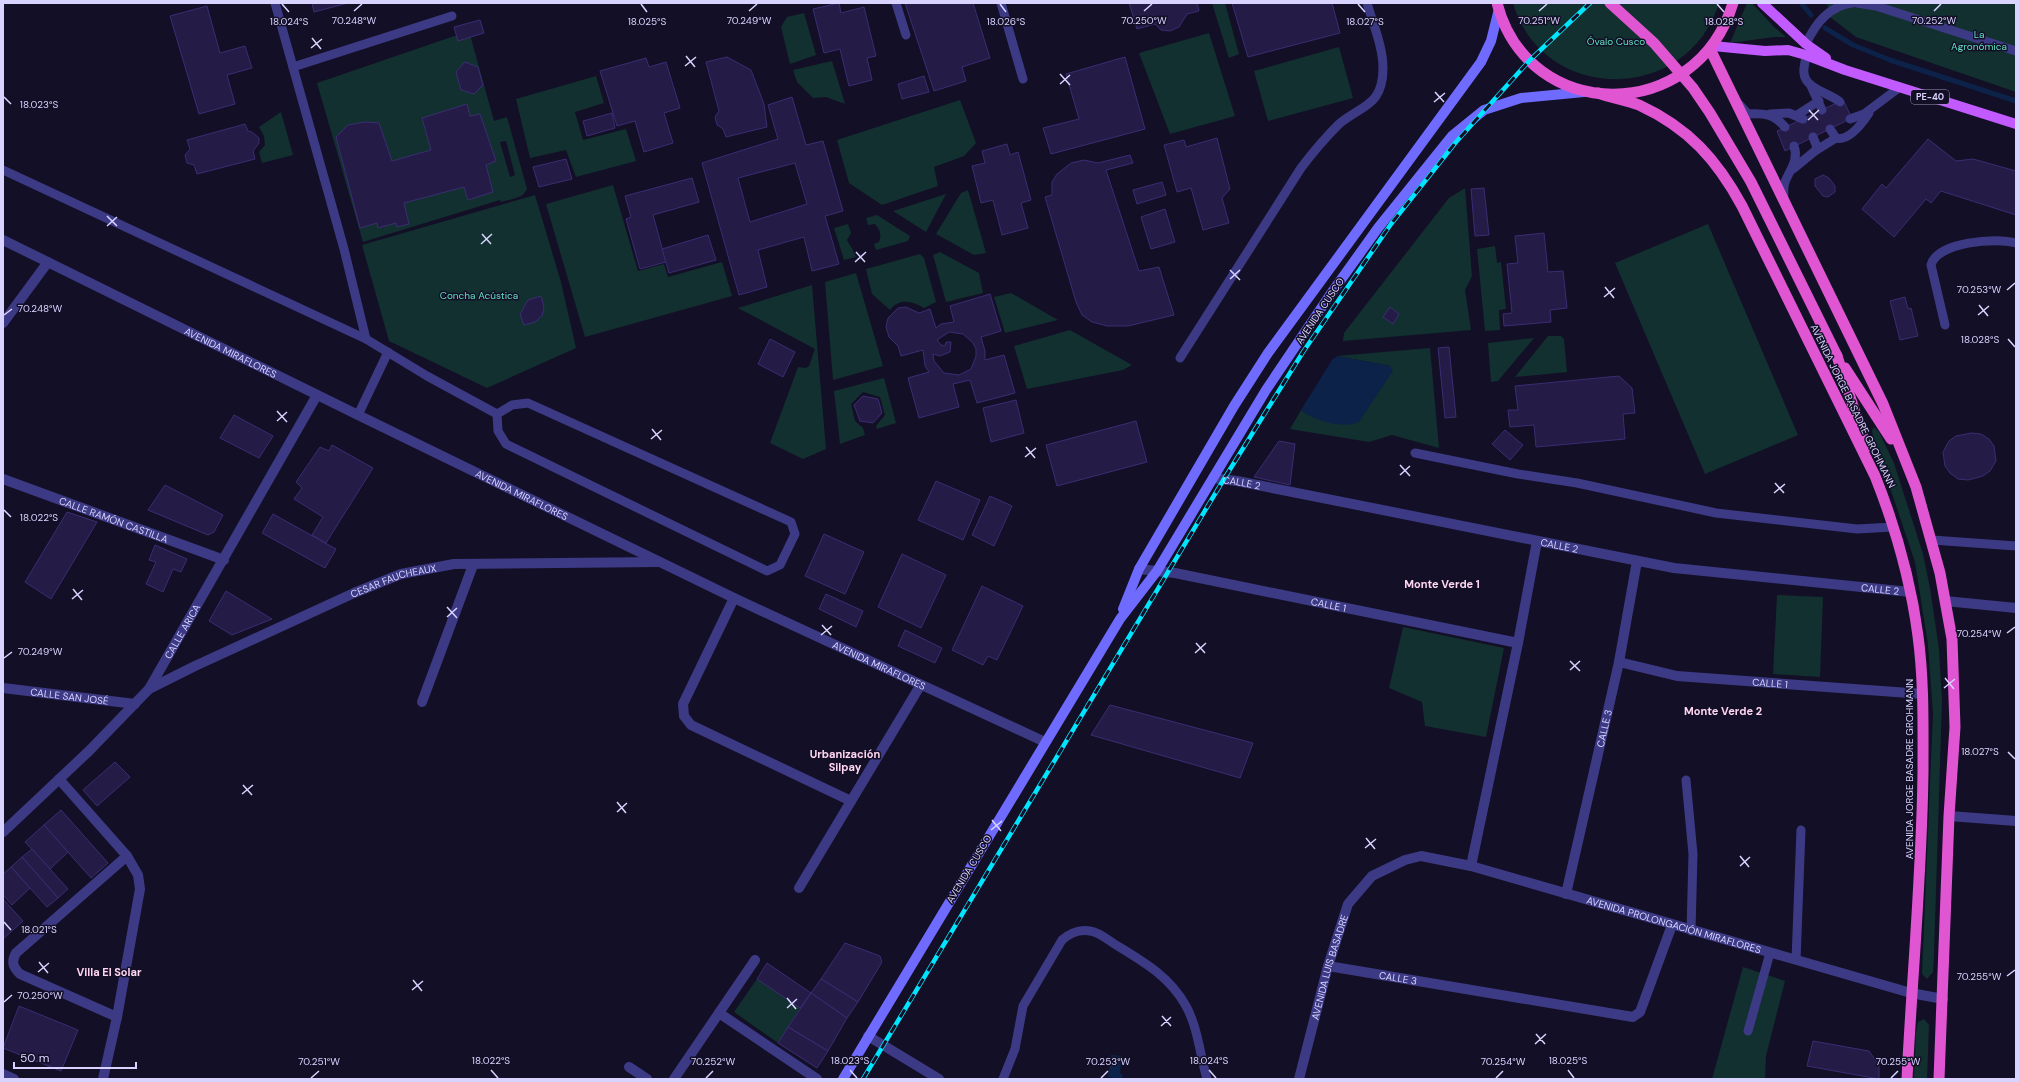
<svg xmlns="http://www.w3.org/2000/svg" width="2019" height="1082" viewBox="0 0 2019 1082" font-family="'DM Sans',sans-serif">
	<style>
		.green { fill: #12302f; fill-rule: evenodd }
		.water { fill: #0c2248 }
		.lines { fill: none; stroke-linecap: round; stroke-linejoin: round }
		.stream { stroke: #0c2248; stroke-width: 5 }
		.building { fill: #241b47; stroke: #3b2d73; fill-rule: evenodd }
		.service { stroke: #3d3a85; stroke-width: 9 }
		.minor { stroke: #3d3a85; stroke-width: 10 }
		.tertiary { stroke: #3d3a85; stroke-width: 10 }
		.secondary { stroke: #6f6bff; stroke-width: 10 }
		.primary { stroke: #c25bff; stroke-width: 10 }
		.trunk { stroke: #e055d1; stroke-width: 11 }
		.rail-casing { stroke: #00e5ff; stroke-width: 4.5 }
		.rail { stroke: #130f26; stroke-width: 3; stroke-dasharray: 9; stroke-linecap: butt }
		.trunk-bridge { stroke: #e055d1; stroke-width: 11 }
		.ticks { fill: none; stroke: #d9d4ff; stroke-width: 1.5 }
		.labels { text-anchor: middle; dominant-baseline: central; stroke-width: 3; stroke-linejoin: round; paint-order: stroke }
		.shield { fill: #130f26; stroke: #9e99be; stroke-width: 1 }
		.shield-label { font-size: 9px; font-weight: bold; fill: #d9d4ff }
		.park-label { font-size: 10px; fill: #5fe0c0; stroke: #130f26 }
		.street-label { font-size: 10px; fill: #d9d4ff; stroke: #130f26 }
		.neighbourhood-label { font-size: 11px; font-weight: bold; fill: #ffd6f0; stroke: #130f26 }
		.ticks-label { font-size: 10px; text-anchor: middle; fill: #d9d4ff; stroke: #130f26; stroke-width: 3; stroke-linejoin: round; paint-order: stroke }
	</style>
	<rect width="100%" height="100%" fill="#130f26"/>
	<g class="green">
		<polygon points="1212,3 1225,3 1239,54 1229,58"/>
		<path d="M 1513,3 L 1719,3 C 1688,104 1543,105 1513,3 Z"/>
		<polygon points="1747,3 1752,3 1774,27 1786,37 1774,37 1730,43"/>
		<polygon points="1827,3 2016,3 2016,92 1856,37 1830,17"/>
		<polygon points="804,13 816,55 790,64 781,27 787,17"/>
		<path d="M 469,31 L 494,121 L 507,117 L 527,189 C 523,199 510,199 501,202 L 500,200 L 363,242 L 317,83 ZM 506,141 L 515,175 L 510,177 L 500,142 Z"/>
		<polygon points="1209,33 1235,116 1170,134 1139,53"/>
		<polygon points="1339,47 1353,98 1268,121 1254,71"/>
		<polygon points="832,61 845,104 826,97 813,98 797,82 793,70"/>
		<polygon points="596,76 604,103 575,112 583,140 626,129 636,161 576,177 566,150 530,158 516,99"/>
		<polygon points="960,100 976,143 964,156 934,167 938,186 882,205 849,183 837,140"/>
		<polygon points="281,112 293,155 262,163 259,152 265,145 264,136 259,127"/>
		<polygon points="613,185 638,271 664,264 668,277 722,262 732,296 585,337 546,204"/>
		<polygon points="1465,188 1472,276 1465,290 1471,330 1343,341 1344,333 1449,198"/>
		<polygon points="968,190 986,253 974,255 936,234 961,193"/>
		<polygon points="946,194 926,232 893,211"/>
		<polygon points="535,195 561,282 576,348 487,388 389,341 362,245"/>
		<path d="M 877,215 L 910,236 L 908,241 L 876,250 L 874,244 L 879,242 C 882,234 880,230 875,224 L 868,225 L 866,218 Z"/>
		<path d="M 848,224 L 851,233 L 847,240 C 850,246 854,250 856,257 L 844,260 L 834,228 Z"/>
		<polygon points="1708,224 1798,435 1705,474 1615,263"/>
		<polygon points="1495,246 1497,263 1501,262 1506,309 1499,310 1500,330 1485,331 1477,249"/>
		<polygon points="940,252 979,273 983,293 946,302 933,255"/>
		<path d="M 920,254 L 924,258 L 936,302 L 924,308 C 912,301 899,298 890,310 L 872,294 L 866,269 Z"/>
		<polygon points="856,273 883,366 833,380 825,282"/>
		<polygon points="812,285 826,449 803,459 770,443 798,367 806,368 809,366 815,349 738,308"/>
		<polygon points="1011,293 1058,320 1005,333 994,297"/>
		<polygon points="1070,330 1132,365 1123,370 1027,389 1014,346"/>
		<polygon points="1548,336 1561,336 1564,339 1567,372 1515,377"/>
		<polygon points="1534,338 1498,381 1491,382 1488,343"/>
		<polygon points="1430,348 1439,448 1392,435 1369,442 1290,429 1301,410 1308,415 1390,366 1337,356"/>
		<polygon points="884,378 896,423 877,429 876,426 885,415 880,397 863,392 851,404 855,421 863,428 865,435 840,444 834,391"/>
		<polygon points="1874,427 1879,432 1894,463 1923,554 1930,588 1939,649 1942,701 1934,954 1933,972 1927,979 1922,974 1933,714 1928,645 1915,562 1873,437 1872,430"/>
		<polygon points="1777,595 1823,597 1820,677 1773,674"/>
		<polygon points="1403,627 1504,648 1486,737 1425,726 1422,702 1389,688"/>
		<polygon points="1743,967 1785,981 1766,1056 1765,1079 1712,1079"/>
		<polygon points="757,979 800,1008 778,1043 734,1012"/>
		<polygon points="1924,1019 1929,1025 1927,1079 1914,1079 1916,1032 1918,1022"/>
	</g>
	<g class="water">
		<path d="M 1337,356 L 1390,366 L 1393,371 L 1359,422 C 1342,429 1315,421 1301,410 L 1332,360 Z"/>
		<polygon points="1111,1055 1122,1056 1120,1073 1123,1075 1121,1079 1108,1077"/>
	</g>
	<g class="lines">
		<g class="stream">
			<polyline points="1801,3 1811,15"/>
			<polyline points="1825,28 1853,45 1890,60 2016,101"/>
		</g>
	</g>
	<g class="building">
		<polygon points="312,3 348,3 314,12"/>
		<polygon points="839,3 841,13 864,7 876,56 867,58 872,80 849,86 840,49 824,53 813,9"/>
		<polygon points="905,3 973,3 990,58 962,67 966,81 934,91"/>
		<polygon points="1129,3 1197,3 1199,11 1187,14 1179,27 1170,31 1161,30 1155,24 1137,29"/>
		<polygon points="1232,3 1332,3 1340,33 1248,57"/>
		<polygon points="207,6 220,53 245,46 252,68 227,75 235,104 199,114 170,16"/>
		<polygon points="480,20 484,33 458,41 454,27"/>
		<polygon points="727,57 751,70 764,104 767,127 726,137 723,129 717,125 715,117 719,111 706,62"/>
		<polygon points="1125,57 1145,129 1051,154 1043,128 1079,119 1066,74"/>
		<polygon points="646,58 649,67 666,62 680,108 664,113 673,143 644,152 635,121 617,126 600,71"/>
		<polygon points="465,62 478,67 483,85 474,94 461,90 456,72"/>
		<polygon points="924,76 929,92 902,99 898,84"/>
		<path d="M 792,97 L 806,145 L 823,141 L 843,211 L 825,216 L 839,264 L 812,271 L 804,237 L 758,250 L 767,287 L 739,295 L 702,163 L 778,139 L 768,105 ZM 795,163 L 807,204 L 750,222 L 738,178 Z"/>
		<polygon points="1843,100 1852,118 1785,151 1777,131"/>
		<polygon points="467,104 470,116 480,114 496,161 486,165 493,192 468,200 464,187 404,203 409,224 397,227 396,223 378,228 377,223 360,228 336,137 348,125 365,122 379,123 392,161 431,150 422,118"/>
		<polygon points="612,113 615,128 587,136 583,121"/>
		<polygon points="245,124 248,131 252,132 259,138 259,143 253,151 255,159 197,174 194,165 187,163 185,155 190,149 187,140"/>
		<polygon points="1217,138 1230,189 1222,198 1229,223 1203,230 1191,188 1177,192 1164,145 1184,140 1186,147"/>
		<polygon points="1928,139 1956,161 1973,159 2016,171 2016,215 1941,191 1931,203 1926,199 1894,237 1862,209 1882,184 1886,188"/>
		<polygon points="1007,144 1010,155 1018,152 1031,200 1021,203 1028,228 1002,235 993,200 981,203 972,166 985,163 982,151"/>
		<polygon points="1130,155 1133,163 1106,170 1139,271 1159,267 1174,315 1128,326 1107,326 1092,322 1082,315 1076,302 1045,197 1052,195 1052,182 1057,174 1071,163 1084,160 1098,163"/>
		<polygon points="566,159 572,179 539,187 533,167"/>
		<polygon points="1823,175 1829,178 1835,186 1835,192 1828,197 1823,196 1815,186 1815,179"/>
		<polygon points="692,178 699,202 653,215 666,262 640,269 626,219 631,217 625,196"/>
		<polygon points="1162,182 1166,195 1137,204 1133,190"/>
		<polygon points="1484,188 1489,235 1475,236 1471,189"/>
		<polygon points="1165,209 1175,242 1151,249 1141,217"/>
		<polygon points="1544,233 1548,272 1563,271 1567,308 1550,310 1551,322 1504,326 1503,314 1512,313 1507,264 1518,263 1515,236"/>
		<polygon points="708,235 716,260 669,273 662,249"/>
		<path d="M 990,294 L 1001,331 L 981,337 L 985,351 L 985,360 L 1004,355 L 1015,393 L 977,403 L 970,380 L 953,384 L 959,407 L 919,418 L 908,378 L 929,372 L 925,366 L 923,350 L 901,356 L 898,346 L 889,337 L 886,327 L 888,318 L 898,308 L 906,307 L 919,313 L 930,309 L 936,328 L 941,324 L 954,322 L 950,306 ZM 949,332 L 963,334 L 973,343 L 976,349 L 976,356 L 971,369 L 959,375 L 944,373 L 934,361 L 933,354 L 940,356 L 950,352 L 951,342 L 946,342 L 945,346 L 941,345 L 937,340 Z"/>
		<polygon points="541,296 544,307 542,316 535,322 524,325 520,314 528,300"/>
		<polygon points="1905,297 1908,309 1911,308 1918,336 1900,340 1890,301"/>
		<polygon points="1390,307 1399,314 1393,324 1383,317"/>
		<polygon points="770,339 795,352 783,377 758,364"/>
		<polygon points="1449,347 1456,417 1445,418 1438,348"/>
		<polygon points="1619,376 1632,388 1635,413 1623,414 1625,439 1536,447 1534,425 1510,427 1508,410 1518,410 1515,386"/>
		<polygon points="863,396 878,399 882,413 873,423 860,421 854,405"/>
		<polygon points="1016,400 1024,433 991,442 983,408"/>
		<polygon points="234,415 273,436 259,458 220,438"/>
		<polygon points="1136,421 1147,462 1057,486 1046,445"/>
		<polygon points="1505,430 1523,445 1510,460 1492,444"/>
		<polygon points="1971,433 1981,434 1989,439 1994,446 1996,461 1990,471 1983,476 1968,480 1958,479 1950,473 1945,466 1943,452 1949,441 1956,436"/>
		<polygon points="1279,441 1295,444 1290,485 1254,477"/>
		<polygon points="332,445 373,468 326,543 312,535 323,517 294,499 302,488 296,482 320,447 329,451"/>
		<polygon points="936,481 980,500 963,540 918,520"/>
		<polygon points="165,485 223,515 214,532 208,535 148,510"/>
		<polygon points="990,496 1012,506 994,546 972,535"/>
		<polygon points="67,512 97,522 51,599 25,582"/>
		<polygon points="273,514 336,549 325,568 262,533"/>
		<polygon points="824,534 864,552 845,594 805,576"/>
		<polygon points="155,545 187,559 181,572 173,569 163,592 146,584 156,562 149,560"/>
		<polygon points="902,554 946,575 921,628 878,607"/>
		<polygon points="982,586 1023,606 997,660 988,656 983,665 952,650"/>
		<polygon points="226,591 272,619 232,635 209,621"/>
		<polygon points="826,594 863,611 856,627 819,609"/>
		<polygon points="905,630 942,648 935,663 898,646"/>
		<polygon points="1110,705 1253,743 1240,778 1091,735"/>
		<polygon points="115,762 130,777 97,806 83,790"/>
		<polygon points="61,810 108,863 91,878 44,825"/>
		<polygon points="44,825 68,852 50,869 25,842"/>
		<polygon points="32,849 68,889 58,898 22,857"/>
		<polygon points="22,857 58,898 47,907 11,867"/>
		<polygon points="11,867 30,888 12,905 3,895 3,874"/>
		<polygon points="3,899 23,921 3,939"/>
		<polygon points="845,943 880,956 882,962 858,1002 821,979"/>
		<polygon points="767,963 811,993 800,1008 757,979"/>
		<polygon points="821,979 858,1002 847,1018 811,993"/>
		<polygon points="811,993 847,1018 828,1051 788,1027"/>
		<polygon points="19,1006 78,1030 61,1071 3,1048"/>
		<polygon points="788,1027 828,1051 817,1068 778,1043"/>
		<polygon points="1813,1041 1869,1051 1879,1065 1879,1079 1807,1066"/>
	</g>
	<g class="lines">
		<g class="service">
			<polyline points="275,3 344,249 366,339"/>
			<polyline points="896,3 906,35"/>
			<polyline points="1001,3 1023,79"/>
			<polyline points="1857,3 1876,6 2016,51"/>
			<path d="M 1806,44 C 1815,24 1829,6 1852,3"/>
			<path d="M 1806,55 C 1806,60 1803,68 1804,73 C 1805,89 1830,93 1840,102"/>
			<polyline points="293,67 452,16"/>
			<polyline points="1811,86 1822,110"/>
			<path d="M 1739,104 L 1748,114 C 1764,113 1774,114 1785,127"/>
			<polyline points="1770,114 1789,113 1803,119"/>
			<polyline points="1797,115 1819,101"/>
			<polyline points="1850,119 1864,114 1900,87"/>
			<path d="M 1830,129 L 1836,138 C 1849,142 1863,122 1869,113"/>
			<polyline points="1815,151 1836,138"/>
			<polyline points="1793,169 1815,151 1817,147 1813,137"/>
			<polyline points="3,170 366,339 427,376 497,414"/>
			<path d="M 1784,201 C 1784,195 1783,187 1785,182 C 1790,169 1799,161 1794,146"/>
			<path d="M 1945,325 L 1931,265 C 1937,242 1996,237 2016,243"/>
			<path d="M 1180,358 L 1301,168 C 1313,152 1325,138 1339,124 C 1362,105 1383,106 1383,68 C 1383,47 1373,24 1367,3"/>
			<polygon points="528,403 791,522 795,534 780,565 767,571 506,444 498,431 497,414 512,405"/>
			<polyline points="358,415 388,352"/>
			<polyline points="1415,453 1518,474 1577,483 1716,513 1857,529 1893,527"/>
			<polyline points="1932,540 2016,546"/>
			<polyline points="1686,780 1693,854 1691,931"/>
			<polyline points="1796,960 1801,830"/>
			<polyline points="1748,1031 1770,953"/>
			<path d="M 1003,1079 L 1015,1049 L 1023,1006 L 1062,940 C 1070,933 1079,929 1090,931 C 1099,932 1108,940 1116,945 C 1144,962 1170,977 1186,1006 C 1198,1028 1200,1055 1207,1079"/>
		</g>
		<g class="minor">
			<polyline points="3,323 48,262"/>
			<path id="s1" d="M 1213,478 L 1237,481 L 1674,568 L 1910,592"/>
			<path id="s2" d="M 3,479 L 224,560"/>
			<path id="s3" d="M 1139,569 L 1175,573 L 1518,643"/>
			<polyline points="734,598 683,704 684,716 691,725 851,801"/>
			<polyline points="1945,601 2016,608"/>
			<path id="s4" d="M 1619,662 L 1677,676 L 1923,694"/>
			<path id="s5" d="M 3,688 L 135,704"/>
			<path id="s6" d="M 149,689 L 195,666 L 354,593 L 401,574 L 454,564 L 660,562"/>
			<polyline points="422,702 473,565"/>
			<polyline points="59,779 127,856 138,875 140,889 117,1017 103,1079"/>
			<polyline points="1949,816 2016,821"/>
			<path id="s7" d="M 3,832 L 89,751 L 149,689 L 317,395"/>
			<polyline points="1471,866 1518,643 1537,541"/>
			<polyline points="799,888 920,686"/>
			<path id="s8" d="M 1566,894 L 1619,662 L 1637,561"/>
			<path id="s9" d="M 1328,966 L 1633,1017 L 1640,1012 L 1672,925"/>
			<polyline points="719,1013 817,1079"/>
			<path d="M 117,1017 L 20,974 C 13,967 11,962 16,953 L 127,856"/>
			<polyline points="868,1036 939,1079"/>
			<polyline points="629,1067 647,1079"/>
			<polyline points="3,1074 14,1079"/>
			<polyline points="674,1079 755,960"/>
			<path id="s10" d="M 1299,1079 L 1328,966 L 1348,904 L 1372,876 L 1405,860 L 1421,856 L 1471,866 L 1911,993 L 1943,999"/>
		</g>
		<path class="tertiary" id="s11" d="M 3,240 L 358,415 L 734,598 L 1045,742"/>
		<g class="secondary">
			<polyline points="1123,609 1139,569 1234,406 1268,353 1481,62 1491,41 1499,9"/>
			<polyline points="843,1079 1120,619 1157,571 1266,390 1330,295 1378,228 1452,136 1484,110 1521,98 1584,92"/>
		</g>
		<g class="primary">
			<polyline points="1762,3 1806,44 1826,58"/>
			<polyline points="1713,46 1765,51 1788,50 1806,55 1845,70 2016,124"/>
		</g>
		<g class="trunk">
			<path d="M 1497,3 C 1528,124 1696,125 1733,3"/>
			<polyline points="1710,49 1883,404 1916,487 1940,573 1952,639 1955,727 1949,816 1939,1079"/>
			<path d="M 1598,93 C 1611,98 1627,100 1639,105 C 1689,128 1717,160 1742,206 L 1875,476 C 1895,526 1911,583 1918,636 C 1924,681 1923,725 1923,770 C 1922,873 1912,976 1907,1079"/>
			<polyline points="1837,356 1866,447"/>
			<polyline points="1845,368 1891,439"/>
		</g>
		<g class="rail-casing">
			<polyline id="rail" points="863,1079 1224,479 1303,352 1391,224 1456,142 1530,60 1590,3"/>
		</g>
		<use href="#rail" class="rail"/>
		<polyline class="trunk-bridge" points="1610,3 1654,43 1693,88 1710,113 1751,182 1837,356"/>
	</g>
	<path class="ticks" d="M 282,4 L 289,12M 641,4 L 647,12M 1000,4 L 1006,12M 1358,4 L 1365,12M 1717,4 L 1724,12M 354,11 L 362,4M 749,11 L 757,4M 1144,11 L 1152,4M 1539,11 L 1547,4M 1934,11 L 1941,4M 312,38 L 321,49M 311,48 L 322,39M 686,56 L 695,67M 685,66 L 696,57M 1060,74 L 1070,85M 1060,84 L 1070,75M 1435,92 L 1444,102M 4,97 L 11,104M 1434,102 L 1445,93M 1809,110 L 1818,120M 1808,120 L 1819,110M 107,216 L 117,226M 107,226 L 117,217M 482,234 L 491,244M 481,244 L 492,234M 856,252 L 865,262M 855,262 L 866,252M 1230,270 L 1240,280M 1230,279 L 1240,270M 1605,287 L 1614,298M 2007,290 L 2015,283M 1604,297 L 1615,288M 1979,305 L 1988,316M 4,315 L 12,309M 1978,315 L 1989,306M 2008,339 L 2015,347M 277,411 L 287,422M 277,421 L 287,412M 652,429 L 661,440M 651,439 L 662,430M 1026,447 L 1035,458M 1025,457 L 1036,448M 1400,465 L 1410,476M 1400,475 L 1410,466M 1775,483 L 1784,493M 1774,493 L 1785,484M 4,510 L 11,517M 73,589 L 82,600M 72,599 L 83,590M 447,607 L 457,618M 447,617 L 457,608M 822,625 L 831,635M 2007,633 L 2015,627M 821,635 L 832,626M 1196,643 L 1205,653M 1195,653 L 1206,643M 4,658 L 12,652M 1570,661 L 1580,671M 1570,670 L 1580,661M 1945,678 L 1954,689M 1944,688 L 1955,679M 2008,752 L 2015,759M 243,785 L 252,795M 242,794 L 253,785M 617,802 L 626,813M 617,812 L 627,803M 992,820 L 1001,831M 991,830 L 1002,821M 1366,838 L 1375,849M 1365,848 L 1376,839M 1740,856 L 1749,867M 1740,866 L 1750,857M 4,922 L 11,930M 39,962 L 48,973M 38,972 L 49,963M 2007,976 L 2015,970M 413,980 L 422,991M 412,990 L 423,981M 787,998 L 796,1009M 4,1002 L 12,995M 787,1008 L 797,999M 1162,1016 L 1171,1026M 1161,1026 L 1171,1017M 1536,1034 L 1545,1044M 1535,1044 L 1546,1034M 491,1070 L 498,1078M 850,1070 L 857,1078M 1209,1070 L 1216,1078M 1568,1070 L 1574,1078M 311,1078 L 319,1071M 706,1078 L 713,1071M 1101,1078 L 1108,1071M 1496,1078 L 1503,1071M 1891,1078 L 1898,1071"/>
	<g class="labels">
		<rect class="shield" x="1911" y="90" width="38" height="14" rx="3"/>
		<g class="shield-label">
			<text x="1930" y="97">PE-40</text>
		</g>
		<g class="park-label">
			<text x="1979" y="34">La<tspan x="1979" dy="12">Agronómica</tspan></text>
			<text x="1616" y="41">Óvalo Cusco</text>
			<text x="479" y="295">Concha Acústica</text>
		</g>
		<g class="street-label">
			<text transform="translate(1320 311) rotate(-56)">AVENIDA CUSCO</text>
			<text stroke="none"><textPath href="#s11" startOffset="254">AVENIDA MIRAFLORES</textPath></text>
			<text transform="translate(1853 406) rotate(64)">AVENIDA JORGE BASADRE GROHMANN</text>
			<text stroke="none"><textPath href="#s1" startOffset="29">CALLE 2</textPath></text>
			<text stroke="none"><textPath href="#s11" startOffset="578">AVENIDA MIRAFLORES</textPath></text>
			<text stroke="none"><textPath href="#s2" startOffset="118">CALLE RAMÓN CASTILLA</textPath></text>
			<text stroke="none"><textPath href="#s1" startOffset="353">CALLE 2</textPath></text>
			<text stroke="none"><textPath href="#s6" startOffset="268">CESAR FAUCHEAUX</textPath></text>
			<text stroke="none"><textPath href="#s1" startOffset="677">CALLE 2</textPath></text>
			<text stroke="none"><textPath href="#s3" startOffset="193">CALLE 1</textPath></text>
			<text stroke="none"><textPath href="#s7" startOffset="271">CALLE ARICA</textPath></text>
			<text stroke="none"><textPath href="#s11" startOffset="974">AVENIDA MIRAFLORES</textPath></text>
			<text stroke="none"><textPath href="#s4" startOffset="153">CALLE 1</textPath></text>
			<text stroke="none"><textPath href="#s5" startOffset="67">CALLE SAN JOSÉ</textPath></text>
			<text stroke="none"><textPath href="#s8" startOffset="170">CALLE 3</textPath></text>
			<text transform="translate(1909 769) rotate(-90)">AVENIDA JORGE BASADRE GROHMANN</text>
			<text transform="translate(969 869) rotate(-59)">AVENIDA CUSCO</text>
			<text stroke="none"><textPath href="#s10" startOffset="534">AVENIDA PROLONGACIÓN MIRAFLORES</textPath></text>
			<text stroke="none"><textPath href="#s10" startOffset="116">AVENIDA LUIS BASADRE</textPath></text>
			<text stroke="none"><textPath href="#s9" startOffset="71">CALLE 3</textPath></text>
		</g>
		<g class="neighbourhood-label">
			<text x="1442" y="584">Monte Verde 1</text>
			<text x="1723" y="711">Monte Verde 2</text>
			<text x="845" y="754">Urbanización<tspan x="845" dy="13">Silpay</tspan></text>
			<text x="109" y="972">Villa El Solar</text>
		</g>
	</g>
	<g class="ticks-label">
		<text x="354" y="24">70.248°W</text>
		<text x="749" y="24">70.249°W</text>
		<text x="1144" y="24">70.250°W</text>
		<text x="1539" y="24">70.251°W</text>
		<text x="1934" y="24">70.252°W</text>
		<text x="289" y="25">18.024°S</text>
		<text x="647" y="25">18.025°S</text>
		<text x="1365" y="25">18.027°S</text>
		<text x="1724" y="25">18.028°S</text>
		<text x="1006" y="25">18.026°S</text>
		<text x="39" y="108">18.023°S</text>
		<text x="1979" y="293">70.253°W</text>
		<text x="40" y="312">70.248°W</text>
		<text x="1980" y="343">18.028°S</text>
		<text x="39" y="521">18.022°S</text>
		<text x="1979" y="637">70.254°W</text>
		<text x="40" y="655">70.249°W</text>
		<text x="1980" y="755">18.027°S</text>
		<text x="39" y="933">18.021°S</text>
		<text x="1979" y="980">70.255°W</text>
		<text x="40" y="999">70.250°W</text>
		<text x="491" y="1064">18.022°S</text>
		<text x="850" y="1064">18.023°S</text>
		<text x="1209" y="1064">18.024°S</text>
		<text x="1568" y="1064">18.025°S</text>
		<text x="319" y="1065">70.251°W</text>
		<text x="713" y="1065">70.252°W</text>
		<text x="1108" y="1065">70.253°W</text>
		<text x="1503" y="1065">70.254°W</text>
		<text x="1898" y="1065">70.255°W</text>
	</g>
	<rect width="2019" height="1082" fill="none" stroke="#d9d4ff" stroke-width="8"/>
	<path d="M14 1062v6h122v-6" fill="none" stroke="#d9d4ff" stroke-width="2"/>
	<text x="20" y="1062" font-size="12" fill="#d9d4ff" stroke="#130f26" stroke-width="3" paint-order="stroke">50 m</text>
</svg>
